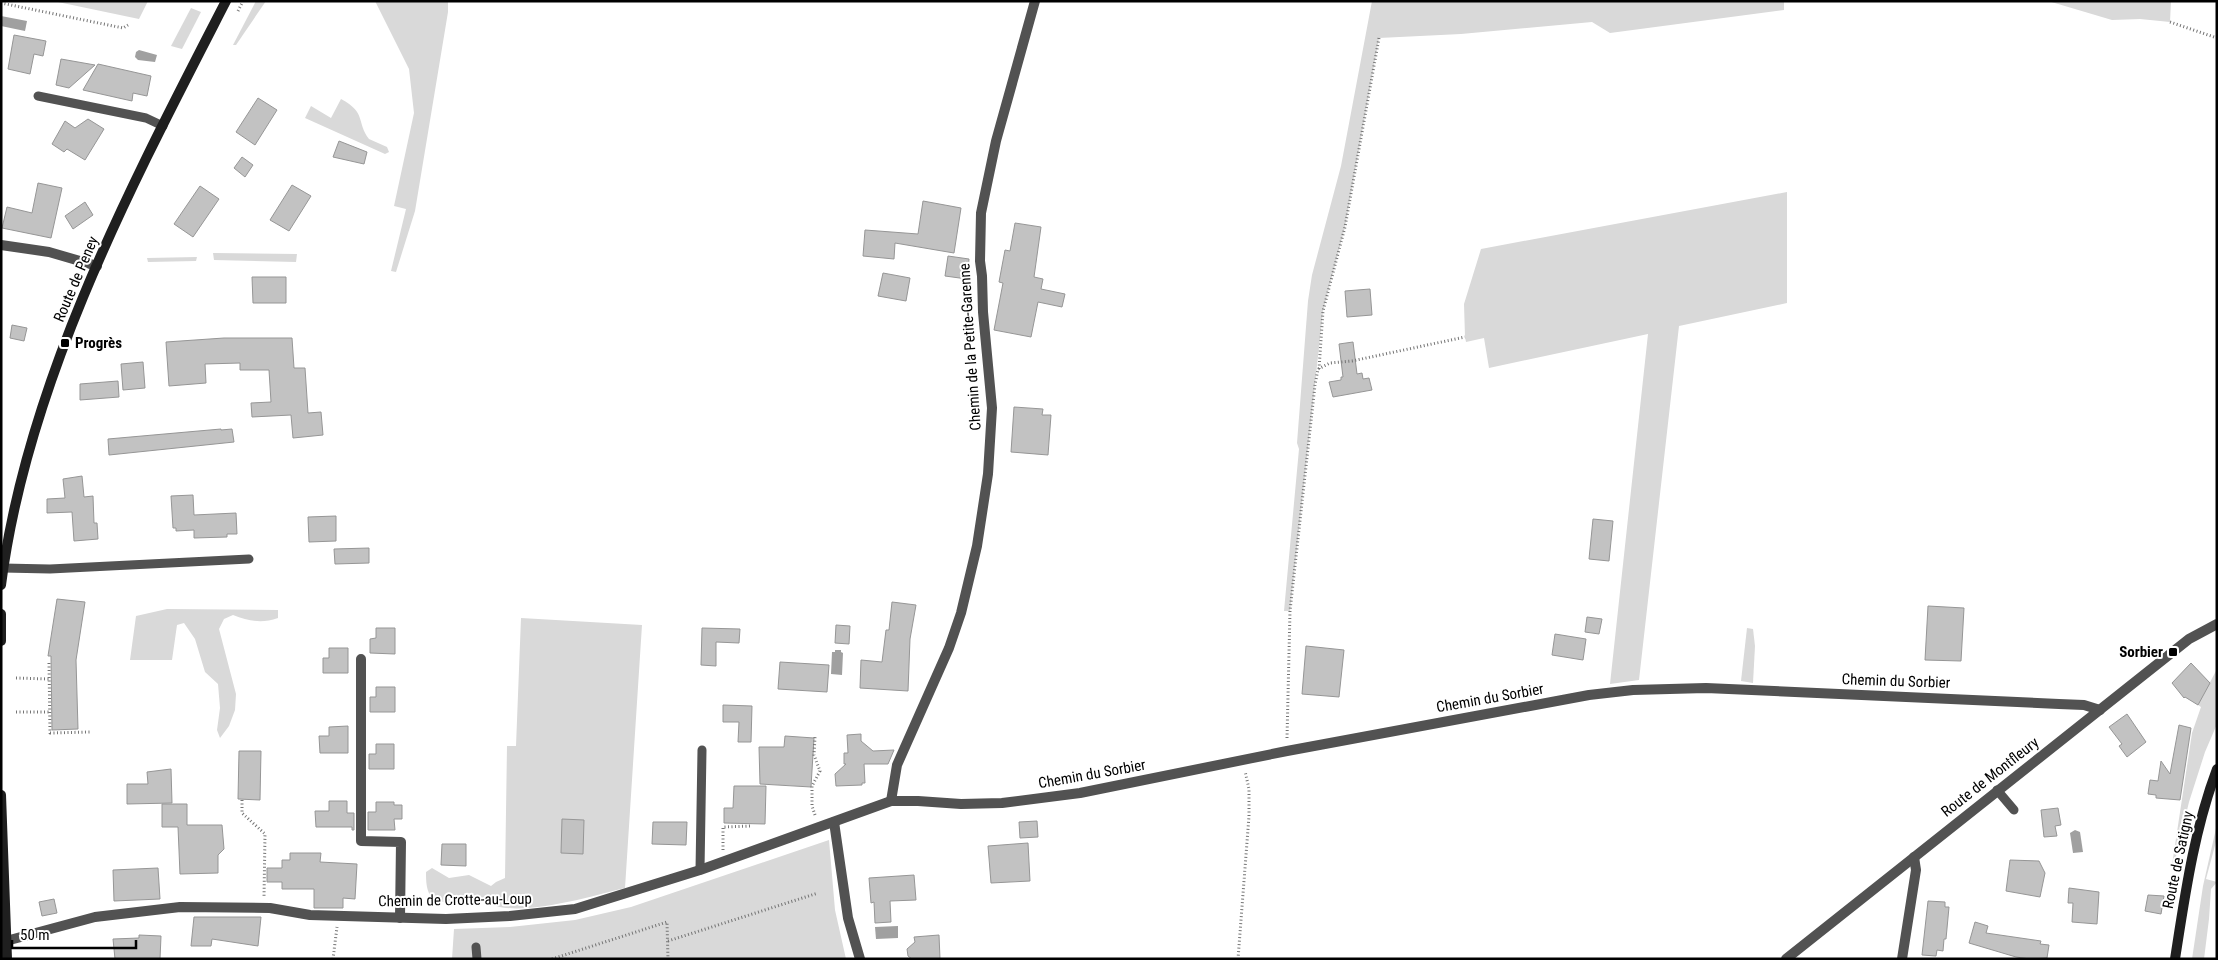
<svg xmlns="http://www.w3.org/2000/svg" width="2218" height="960" viewBox="0 0 2218 960" font-family="'Roboto Condensed',sans-serif">
	<style>
		.green { fill: #d9d9d9 }
		.water { fill: #a0a0a0 }
		.building { fill: #c2c2c2; stroke: #969696 }
		.lines { fill: none; stroke-linecap: round; stroke-linejoin: round }
		.path { stroke: #747474; stroke-width: 3; stroke-dasharray: 1 2.5; stroke-linecap: butt }
		.lane { stroke: #525252; stroke-width: 9 }
		.street { stroke: #525252; stroke-width: 10 }
		.secondary { stroke: #1f1f1f; stroke-width: 10 }
		.poi-dot { fill: #000; stroke: #fff; stroke-width: 2 }
		.labels { text-anchor: middle; dominant-baseline: central; stroke-width: 4; stroke-linejoin: round; paint-order: stroke }
		.street-label { font-size: 15px; fill: #000; stroke: #fff }
		.poi-label { font-size: 15px; font-weight: bold; fill: #000; stroke: #fff; text-anchor: start }
	</style>
	<rect width="100%" height="100%" fill="#fff"/>
	<g class="green">
		<polygon points="53,1 148,1 139,19"/>
		<polygon points="256,1 266,1 236,45 233,45"/>
		<polygon points="375,1 448,1 448,12 415,211 396,272 391,271 406,209 394,206 414,113 409,69"/>
		<polygon points="1372,1 1784,1 1784,10 1610,33 1592,22 1461,34 1379,38 1345,227 1323,311 1290,611 1284,611 1299,449 1297,443 1308,301 1312,275 1341,166"/>
		<polygon points="2048,1 2171,1 2170,22 2140,19 2112,20"/>
		<polygon points="191,8 201,12 182,49 171,46"/>
		<path d="M 341,99 C 367,113 356,122 369,139 L 387,147 L 389,152 L 385,154 L 305,118 L 311,106 L 331,118 Z"/>
		<polygon points="1787,192 1787,303 1679,326 1639,680 1610,684 1648,334 1489,368 1484,338 1466,342 1465,337 1464,304 1481,249"/>
		<polygon points="213,253 214,253 297,254 296,262 214,260"/>
		<polygon points="197,257 196,261 148,262 147,258"/>
		<path d="M 167,609 L 278,610 L 278,618 C 261,624 249,621 233,615 L 224,619 L 219,629 L 236,694 L 235,710 L 229,726 L 220,738 L 217,730 L 220,708 L 218,684 L 205,672 L 195,639 L 184,623 L 177,625 L 172,660 L 130,660 L 136,616 Z"/>
		<path d="M 521,618 L 642,625 L 625,888 C 595,895 508,922 485,900 C 476,904 441,905 433,898 C 426,893 426,880 426,872 L 432,868 L 449,878 L 469,875 L 491,886 L 496,882 L 505,878 L 507,746 L 516,746 Z"/>
		<polygon points="1747,628 1753,629 1755,646 1753,683 1741,681"/>
		<polygon points="2217,669 2217,724 2205,752 2189,802 2174,865 2172,865 2192,733 2201,707 2198,705"/>
		<polygon points="2217,824 2217,838 2206,879 2217,882 2211,889 2209,919 2204,959 2192,959 2203,886"/>
		<polygon points="829,840 835,910 846,959 452,959 454,929 510,927 575,920 631,907"/>
	</g>
	<g class="water">
		<polygon points="1,16 27,21 25,31 1,26"/>
		<polygon points="139,50 157,55 155,62 138,60 135,57 136,52"/>
		<polygon points="835,650 841,650 841,652 843,653 842,675 831,674 832,652 835,652"/>
		<polygon points="2075,830 2080,832 2083,852 2073,853 2070,833"/>
		<polygon points="898,926 898,938 876,939 875,927"/>
	</g>
	<g class="building">
		<polygon points="14,35 46,41 43,56 34,54 30,74 8,69"/>
		<polygon points="61,59 95,65 69,88 56,85"/>
		<polygon points="98,64 151,76 147,96 133,93 132,101 83,90"/>
		<polygon points="258,98 277,110 255,145 236,132"/>
		<polygon points="88,119 104,129 85,160 67,149 64,152 52,144 65,121 75,128"/>
		<polygon points="339,141 367,152 364,164 333,157"/>
		<polygon points="242,157 253,165 245,177 234,168"/>
		<polygon points="38,183 62,188 51,238 2,228 7,207 32,213"/>
		<polygon points="292,185 311,196 289,231 270,220"/>
		<polygon points="200,186 219,199 193,237 174,224"/>
		<polygon points="923,201 961,208 954,253 895,243 894,259 863,256 865,230 918,234"/>
		<polygon points="85,202 93,215 73,229 65,216"/>
		<polygon points="1015,223 1041,227 1034,277 1043,279 1041,289 1065,294 1062,307 1038,302 1031,337 994,330 1003,283 999,282 1005,250 1010,251"/>
		<polygon points="948,256 969,259 967,279 945,276"/>
		<polygon points="883,273 910,278 906,301 878,296"/>
		<polygon points="252,277 286,277 286,303 253,303"/>
		<polygon points="1370,289 1372,315 1347,317 1345,291"/>
		<polygon points="12,325 27,328 24,341 10,338"/>
		<polygon points="224,338 292,338 294,368 305,368 308,413 321,412 323,435 293,438 291,415 252,417 251,403 271,402 269,370 240,370 240,363 205,364 206,383 169,386 166,342"/>
		<polygon points="1353,342 1357,374 1362,373 1363,379 1369,378 1372,390 1333,397 1329,382 1341,380 1341,377 1343,377 1339,344"/>
		<polygon points="143,362 145,388 123,390 121,364"/>
		<polygon points="118,381 119,397 80,400 80,384"/>
		<polygon points="1014,407 1043,409 1042,415 1051,415 1048,455 1011,452"/>
		<polygon points="221,429 221,430 232,429 234,442 109,455 108,439"/>
		<polygon points="82,476 84,497 93,496 94,523 97,523 98,539 74,541 72,512 47,513 47,499 65,498 63,479"/>
		<polygon points="193,495 194,515 236,513 237,534 227,534 227,537 194,538 194,530 176,531 176,528 173,528 171,496"/>
		<polygon points="336,516 336,541 309,542 308,517"/>
		<polygon points="1593,519 1613,521 1609,561 1589,559"/>
		<polygon points="369,548 369,563 335,564 334,549"/>
		<polygon points="57,599 85,602 76,660 78,729 52,730 51,656 48,656"/>
		<polygon points="892,602 916,605 910,639 908,691 860,688 861,660 882,662 886,630 889,630"/>
		<polygon points="1928,606 1964,608 1961,661 1925,660"/>
		<polygon points="1587,617 1602,619 1599,634 1585,632"/>
		<polygon points="836,625 850,626 849,644 835,643"/>
		<polygon points="376,628 395,628 395,654 370,653 370,639 376,638"/>
		<polygon points="702,628 740,629 739,643 716,642 716,666 701,665"/>
		<polygon points="1555,634 1586,639 1583,660 1552,655"/>
		<polygon points="1306,646 1344,650 1339,697 1302,694"/>
		<polygon points="329,648 348,648 348,673 323,673 323,658 329,658"/>
		<polygon points="780,662 829,665 827,692 778,689"/>
		<polygon points="2191,663 2210,683 2198,705 2185,697 2184,698 2172,683"/>
		<polygon points="376,687 395,687 395,712 370,712 370,697 376,697"/>
		<polygon points="723,705 752,706 751,742 738,742 739,722 723,722"/>
		<polygon points="2127,714 2146,742 2127,757 2119,746 2122,744 2109,727"/>
		<polygon points="2179,725 2191,728 2180,800 2156,798 2156,795 2148,794 2150,780 2158,781 2161,761 2170,774"/>
		<polygon points="348,726 348,753 320,753 319,736 329,736 329,727"/>
		<polygon points="861,734 861,741 873,751 894,750 888,764 864,764 865,783 862,783 862,785 836,786 835,774 846,764 844,764 844,753 848,753 847,735"/>
		<polygon points="785,736 814,738 811,787 760,784 759,747 784,747"/>
		<polygon points="376,744 394,744 394,769 369,769 369,754 376,754"/>
		<polygon points="239,751 261,751 260,800 238,799"/>
		<polygon points="171,769 172,803 127,804 127,784 148,784 147,772"/>
		<polygon points="734,786 766,786 765,824 724,823 724,808 733,808"/>
		<polygon points="329,801 347,801 347,813 354,813 354,830 352,830 352,827 316,827 315,811 329,811"/>
		<polygon points="376,802 394,802 394,805 402,805 402,819 394,819 395,830 368,830 368,812 376,812"/>
		<polygon points="162,804 187,804 187,825 222,825 224,849 218,855 218,873 180,874 178,827 162,827"/>
		<polygon points="2058,808 2061,825 2055,826 2057,836 2044,837 2041,810"/>
		<polygon points="562,819 584,820 583,854 561,853"/>
		<polygon points="1037,821 1038,837 1020,838 1019,822"/>
		<polygon points="653,822 687,822 686,845 652,844"/>
		<polygon points="1028,843 1030,881 991,883 988,846"/>
		<polygon points="442,844 466,844 466,866 441,865"/>
		<polygon points="290,853 321,853 320,862 357,864 355,899 343,898 343,908 314,908 314,889 282,889 282,882 267,882 267,868 282,868 282,860 290,860"/>
		<polygon points="2010,860 2039,861 2045,873 2040,897 2006,891"/>
		<polygon points="158,868 160,899 114,901 113,870"/>
		<polygon points="914,875 916,900 890,901 891,922 875,923 874,902 871,903 869,878"/>
		<polygon points="2069,888 2099,892 2097,924 2072,922 2073,903 2068,903"/>
		<polygon points="2148,895 2164,896 2161,914 2145,911"/>
		<polygon points="54,899 57,913 42,916 39,902"/>
		<polygon points="1928,901 1945,902 1945,907 1949,907 1946,939 1944,939 1943,951 1937,950 1936,956 1922,955"/>
		<polygon points="194,917 261,917 258,946 212,939 211,946 191,946"/>
		<polygon points="1975,922 1988,926 1986,933 2041,941 2040,944 2049,945 2047,958 2030,959 2016,957 1969,943"/>
		<polygon points="139,935 161,936 160,959 115,959 113,939 139,938"/>
		<polygon points="939,935 940,959 912,959 908,956 907,949 915,942 914,937"/>
	</g>
	<g class="lines">
		<g class="path">
			<polyline points="1,3 123,28 128,25"/>
			<polyline points="238,11 243,1"/>
			<polyline points="2170,22 2217,38"/>
			<polyline points="1319,369 1323,311 1345,227 1379,38"/>
			<polyline points="49,663 50,733 90,732"/>
			<polyline points="16,678 49,679"/>
			<polyline points="16,712 49,712"/>
			<polyline points="1287,738 1290,611 1315,385 1318,369 1330,363 1352,361 1465,337"/>
			<polyline points="242,800 242,813 265,834 264,897"/>
			<polyline points="815,815 812,806 812,786 820,771 814,755 815,737"/>
			<polyline points="723,850 723,827 752,826"/>
			<polyline points="668,941 818,893"/>
			<polyline points="333,959 337,927"/>
			<polyline points="552,959 667,922 668,959"/>
			<polyline points="1238,959 1249,816 1249,789 1245,771"/>
		</g>
		<g class="lane">
			<polyline points="38,96 146,118 163,126"/>
			<polyline points="3,568 50,569 249,559"/>
			<polyline points="1997,790 2014,810"/>
			<polyline points="700,870 702,750"/>
			<polyline points="476,947 477,959"/>
		</g>
		<g class="street">
			<polyline points="1,245 49,252 97,266"/>
			<polyline points="361,659 361,841 401,842 400,918"/>
			<polyline points="891,801 897,765 949,648 961,613 977,546 988,474 992,408 983,312 982,276 980,261 981,213 996,141 1035,1"/>
			<polyline points="834,822 848,918 860,959"/>
			<polyline points="6,941 95,917 180,907 270,908 310,915 446,919 510,916 575,909 700,870 891,801 918,801 961,804 1002,803 1080,793 1287,751 1589,695 1633,690 1706,688 2059,704 2084,705 2100,710"/>
			<polyline points="1786,959 2189,639 2217,624"/>
			<polyline points="1902,959 1916,870 1914,857"/>
		</g>
		<g class="secondary">
			<path d="M 1,585 C 27,381 133,182 226,1"/>
			<polyline points="1,614 1,641"/>
			<polyline points="1,795 7,959"/>
			<path d="M 2175,959 C 2185,895 2194,830 2217,769"/>
		</g>
	</g>
	<g class="poi-dot">
		<rect x="60" y="338" width="10" height="10" rx="2.5"/>
		<rect x="2168" y="647" width="10" height="10" rx="2.5"/>
	</g>
	<g class="labels">
		<g class="street-label">
			<text transform="translate(76 279) rotate(-67)">Route de Peney</text>
			<text transform="translate(970 347) rotate(-94)">Chemin de la Petite-Garenne</text>
			<text transform="translate(1896 681) rotate(2)">Chemin du Sorbier</text>
			<text transform="translate(1490 698) rotate(-10)">Chemin du Sorbier</text>
			<text transform="translate(1092 774) rotate(-10)">Chemin du Sorbier</text>
			<text transform="translate(1990 777) rotate(-38)">Route de Montfleury</text>
			<text transform="translate(2178 860) rotate(-78)">Route de Satigny</text>
			<text transform="translate(455 900) rotate(-1)">Chemin de Crotte-au-Loup</text>
		</g>
		<g class="poi-label">
			<text x="75" y="343">Progrès</text>
			<text x="2163" y="652" text-anchor="end">Sorbier</text>
		</g>
	</g>
	<rect width="2218" height="960" fill="none" stroke="#000000" stroke-width="5"/>
	<path d="M12 940v8h124v-8" fill="none" stroke="#000000" stroke-width="2.5"/>
	<text x="20" y="940" font-size="15" fill="#000000" stroke="#ffffff" stroke-width="4" paint-order="stroke">50 m</text>
</svg>
